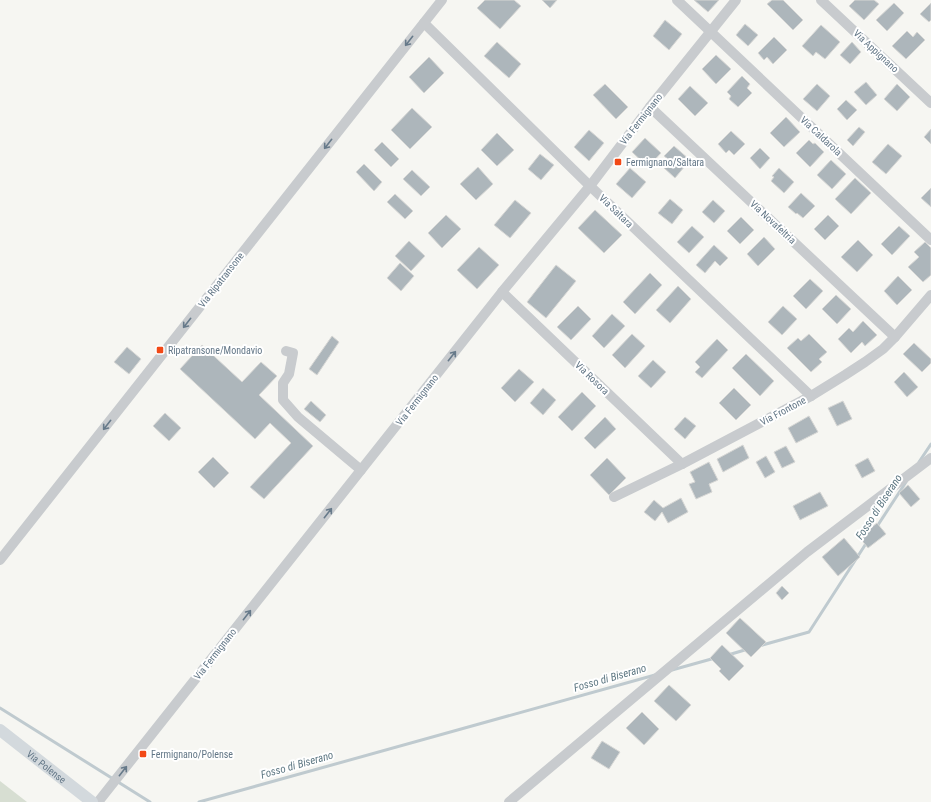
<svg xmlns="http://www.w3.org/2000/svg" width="931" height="802" viewBox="0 0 931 802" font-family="'Roboto Condensed',sans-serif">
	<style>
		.green { fill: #d7ded2 }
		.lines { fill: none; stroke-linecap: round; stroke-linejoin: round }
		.stream { stroke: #bfcacf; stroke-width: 3 }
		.building { fill: #adb6bb; stroke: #d7d7d5 }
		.minor { stroke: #c8cbce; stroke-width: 10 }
		.major { stroke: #d3d9dd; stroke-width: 12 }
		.oneway { stroke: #677a8a }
		.poi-dot { fill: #f24916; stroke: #fff; stroke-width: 1.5 }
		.labels { text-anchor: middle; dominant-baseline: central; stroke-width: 4; stroke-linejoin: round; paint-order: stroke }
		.street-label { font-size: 10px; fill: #627686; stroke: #fff }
		.poi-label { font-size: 10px; fill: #627686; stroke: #fff; text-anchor: start }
		.water-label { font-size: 11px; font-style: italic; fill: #5e7883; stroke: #fff }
	</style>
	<rect width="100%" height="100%" fill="#f6f6f2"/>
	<polygon class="green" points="0,781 27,802 0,802"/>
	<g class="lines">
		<g class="stream">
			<polyline points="919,462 931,444"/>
			<polyline points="876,528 906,482"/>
			<polyline points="759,646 809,632 867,542"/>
			<polyline points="728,655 748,649"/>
			<polyline points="672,670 715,658"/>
			<polyline points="0,708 150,802"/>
			<polyline points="199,802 655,675"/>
		</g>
	</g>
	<g class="building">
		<polygon points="485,0 514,0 521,6 500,29 477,8"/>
		<polygon points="542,0 557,0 550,8"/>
		<polygon points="694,0 719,0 708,12"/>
		<polygon points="772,0 783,0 803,20 793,30 767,4"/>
		<polygon points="855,0 874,0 879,4 864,20 849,6"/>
		<polygon points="894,3 904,13 887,31 876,20"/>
		<polygon points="931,3 931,20 929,22 920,14"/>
		<polygon points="665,20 682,34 669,50 653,36"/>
		<polygon points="745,24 758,35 748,46 736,35"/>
		<polygon points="821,25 840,42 825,59 816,52 813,56 802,46"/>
		<polygon points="907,31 913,37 917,32 925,40 906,59 892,46"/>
		<polygon points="774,37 787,50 773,64 767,57 764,60 758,53"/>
		<polygon points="497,42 521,64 509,78 484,56"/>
		<polygon points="852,42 861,52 850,64 840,55"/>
		<polygon points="716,55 731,69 716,84 702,69"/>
		<polygon points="429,57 444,73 424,93 409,77"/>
		<polygon points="742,76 750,84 747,88 752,93 738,107 729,99 731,96 727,92"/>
		<polygon points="866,82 877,95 866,105 854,92"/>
		<polygon points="605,84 628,107 616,119 593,95"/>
		<polygon points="817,84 830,96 817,111 803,99"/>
		<polygon points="897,84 910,97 897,111 884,99"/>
		<polygon points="690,86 708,103 695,116 678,99"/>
		<polygon points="846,100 857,110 847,120 837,109"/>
		<polygon points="412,108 432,127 410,149 391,130"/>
		<polygon points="786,117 800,132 784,147 770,133"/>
		<polygon points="859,127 865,132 853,146 847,140"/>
		<polygon points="931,129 931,144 924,137"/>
		<polygon points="589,130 604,143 589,161 574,147"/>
		<polygon points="731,131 745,144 734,155 729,150 726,153 718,144"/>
		<polygon points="497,133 514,150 497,166 481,150"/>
		<polygon points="645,138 661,153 648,167 632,152"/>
		<polygon points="809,140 813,144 815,143 824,152 810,167 796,153"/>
		<polygon points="382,142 399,159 391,167 374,150"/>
		<polygon points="888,144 902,156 886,174 872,162"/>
		<polygon points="674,146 690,160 675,178 663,167 669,160 664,156"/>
		<polygon points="760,148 770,158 760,169 750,158"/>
		<polygon points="540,154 554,165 541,180 528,169"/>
		<polygon points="831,160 846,174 832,189 817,175"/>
		<polygon points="364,164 382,182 374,191 356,172"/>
		<polygon points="478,167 493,184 476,200 460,184"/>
		<polygon points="630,168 646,182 632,198 616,184"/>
		<polygon points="779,168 794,182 784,193 771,181 774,177 772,176"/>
		<polygon points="412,170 430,187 421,196 403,179"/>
		<polygon points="855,178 871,193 851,214 835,199"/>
		<polygon points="931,188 931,207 921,198"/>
		<polygon points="801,193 815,206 803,218 797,213 796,214 788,207"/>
		<polygon points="395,194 413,211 405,219 387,202"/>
		<polygon points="670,199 683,210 672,224 658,213"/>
		<polygon points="515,200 531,213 510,238 494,225"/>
		<polygon points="713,200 725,211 714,223 702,212"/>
		<polygon points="595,210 622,235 604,253 578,228"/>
		<polygon points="446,215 461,229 442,248 428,233"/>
		<polygon points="828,215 839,226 825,240 814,229"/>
		<polygon points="741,217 754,230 740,244 727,231"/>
		<polygon points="692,226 704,237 689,253 677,242"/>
		<polygon points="899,226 910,236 892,255 881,244"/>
		<polygon points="764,237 775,249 758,266 747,254"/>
		<polygon points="858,240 873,255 857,272 841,257"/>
		<polygon points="409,241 425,256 411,271 395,256"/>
		<polygon points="925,242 931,248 931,275 923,282 908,267 919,257 914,252"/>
		<polygon points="714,245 728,258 720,266 715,261 705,273 696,265"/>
		<polygon points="479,247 499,265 477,289 457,270"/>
		<polygon points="400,263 414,276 401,291 387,278"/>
		<polygon points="556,265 576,281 546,318 527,302"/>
		<polygon points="650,273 662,285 635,314 623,302"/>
		<polygon points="898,276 912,290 897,305 884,291"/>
		<polygon points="810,279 823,291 806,309 793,296"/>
		<polygon points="678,286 691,299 670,323 656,310"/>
		<polygon points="836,295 851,309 837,324 822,309"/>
		<polygon points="578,306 591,319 571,340 557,327"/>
		<polygon points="783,306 797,319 782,335 768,322"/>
		<polygon points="612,314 625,326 604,348 592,336"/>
		<polygon points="863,321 877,335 865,346 862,342 851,353 838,339 849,328 853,332"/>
		<polygon points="632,334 645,346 625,368 612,355"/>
		<polygon points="809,334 827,352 819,359 822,362 811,372 787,348 798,338 801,341"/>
		<polygon points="332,336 339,342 317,375 309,369"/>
		<polygon points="717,339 728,350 702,378 695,372 700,367 695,362"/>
		<polygon points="914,343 931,359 931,363 922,372 903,354"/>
		<polygon points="202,345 242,382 261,362 277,376 259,395 313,446 264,499 250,487 291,443 270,423 255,439 180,369"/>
		<polygon points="127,347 141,359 129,374 114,362"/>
		<polygon points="746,354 774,381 760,396 732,368"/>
		<polygon points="653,360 666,372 651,388 638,376"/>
		<polygon points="519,369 534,382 515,402 501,388"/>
		<polygon points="904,372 918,387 907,397 894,382"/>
		<polygon points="543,388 556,400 543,415 530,403"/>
		<polygon points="734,388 751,405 736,420 719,403"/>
		<polygon points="582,392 596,406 572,431 558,417"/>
		<polygon points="311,401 326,415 320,422 304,409"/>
		<polygon points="843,401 852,419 837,426 828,408"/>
		<polygon points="165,413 181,428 169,441 153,426"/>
		<polygon points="809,416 818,432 796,443 788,428"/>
		<polygon points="605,417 616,429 595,449 584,438"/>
		<polygon points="685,417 696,426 685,439 674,429"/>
		<polygon points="743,445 749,458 723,472 717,459"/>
		<polygon points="786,446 795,462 782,468 774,452"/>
		<polygon points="766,456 775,472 765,478 756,462"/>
		<polygon points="213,457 229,473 214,488 198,472"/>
		<polygon points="607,458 626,478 609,495 590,475"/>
		<polygon points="868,458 875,471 862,478 855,465"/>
		<polygon points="709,462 718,480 709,484 712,492 696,499 689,484 695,482 690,472"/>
		<polygon points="908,485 920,499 911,507 899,493"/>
		<polygon points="820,492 828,506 800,520 793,506"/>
		<polygon points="681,498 688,512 668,523 662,512 655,521 644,512 654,500 663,508"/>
		<polygon points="877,523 886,534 868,548 859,537"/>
		<polygon points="844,538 860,557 838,576 822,557"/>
		<polygon points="782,586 789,593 782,600 776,593"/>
		<polygon points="740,618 766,642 751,657 726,633"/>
		<polygon points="722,645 744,666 729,681 719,671 721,669 710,658"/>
		<polygon points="669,685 691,705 676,721 654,701"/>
		<polygon points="642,712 659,729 644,745 626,728"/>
		<polygon points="602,741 620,752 609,769 591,758"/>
	</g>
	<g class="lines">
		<g class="minor">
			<polyline points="677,0 931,240"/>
			<polyline points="821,0 931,103"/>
			<polyline points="424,23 590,186 811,396"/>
			<polyline points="650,107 895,337"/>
			<polyline points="502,292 682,464"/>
			<polyline points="286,351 293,353 289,374 283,383 283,400 298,417 361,470"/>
			<polyline points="614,497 682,464 811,396 845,375 865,362 883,349 895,337 931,295"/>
			<polyline points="0,560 442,0"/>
			<polyline points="98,802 502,292 590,186 650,107 736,0"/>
			<polyline points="509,802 807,552 931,458"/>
		</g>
		<path class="major" id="s1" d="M 0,730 L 92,802"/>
	</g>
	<defs><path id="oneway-shaft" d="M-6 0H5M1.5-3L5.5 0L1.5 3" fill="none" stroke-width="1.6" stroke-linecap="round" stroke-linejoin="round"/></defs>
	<g class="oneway">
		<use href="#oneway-shaft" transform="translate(409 41) rotate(128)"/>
		<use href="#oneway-shaft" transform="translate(328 144) rotate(128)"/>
		<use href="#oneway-shaft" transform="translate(187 323) rotate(128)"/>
		<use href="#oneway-shaft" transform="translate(452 356) rotate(-52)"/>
		<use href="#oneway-shaft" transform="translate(107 425) rotate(128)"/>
		<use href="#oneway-shaft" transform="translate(328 513) rotate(-52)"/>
		<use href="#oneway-shaft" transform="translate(247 615) rotate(-52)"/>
		<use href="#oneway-shaft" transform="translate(123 771) rotate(-52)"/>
	</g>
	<g class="poi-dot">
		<rect x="614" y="158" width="8" height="8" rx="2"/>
		<rect x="156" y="346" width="8" height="8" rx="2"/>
		<rect x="139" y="750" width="8" height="8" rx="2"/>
	</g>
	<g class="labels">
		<g class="street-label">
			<text transform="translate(876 51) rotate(43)">Via Appignano</text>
			<text transform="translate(641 119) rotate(-52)">Via Fermignano</text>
			<text transform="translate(821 136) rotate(43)">Via Caldarola</text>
			<text transform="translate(616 211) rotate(44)">Via Saltara</text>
			<text transform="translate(773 222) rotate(43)">Via Novafeltria</text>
			<text transform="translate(221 280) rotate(-52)">Via Ripatransone</text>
			<text transform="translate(592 378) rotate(44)">Via Rosora</text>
			<text transform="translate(417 400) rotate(-52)">Via Fermignano</text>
			<text transform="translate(783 411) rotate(-28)">Via Frontone</text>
			<text transform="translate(215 654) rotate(-52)">Via Fermignano</text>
			<text stroke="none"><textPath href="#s1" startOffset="59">Via Polense</textPath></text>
		</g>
		<g class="poi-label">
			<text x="626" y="162">Fermignano/Saltara</text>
			<text x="168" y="350">Ripatransone/Mondavio</text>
			<text x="151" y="754">Fermignano/Polense</text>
		</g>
		<g class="water-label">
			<text transform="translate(879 507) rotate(-57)">Fosso di Biserano</text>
			<text transform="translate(610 678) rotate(-16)">Fosso di Biserano</text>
			<text transform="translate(297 765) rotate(-16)">Fosso di Biserano</text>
		</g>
	</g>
</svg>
